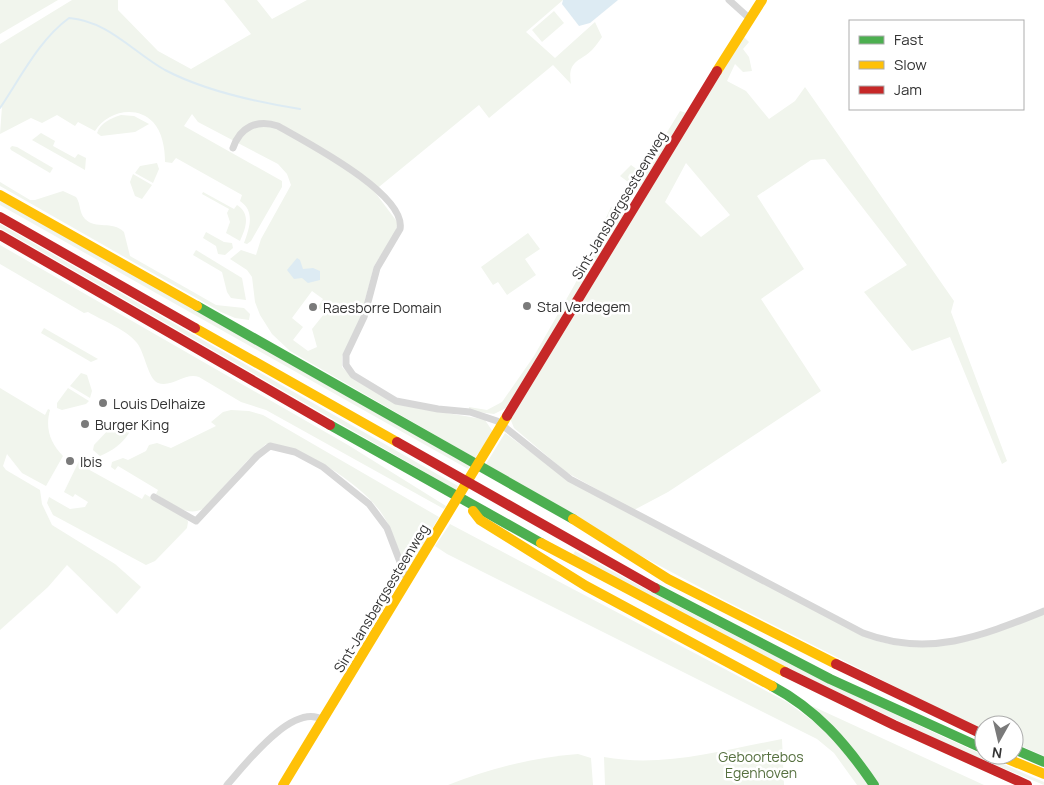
<svg xmlns="http://www.w3.org/2000/svg" width="1044" height="785" viewBox="0 0 1044 785" font-family="Manrope,sans-serif">
	<style>
		.green { fill: #f1f5ed; fill-rule: evenodd }
		.water { fill: #ddebf3 }
		.lines { fill: none; stroke-linecap: round; stroke-linejoin: round }
		.stream { stroke: #ddebf3; stroke-width: 2 }
		.street { stroke: #d7d7d7; stroke-width: 7 }
		.fast { stroke: #4caf50; stroke-width: 10 }
		.slow { stroke: #ffc107; stroke-width: 10 }
		.jam { stroke: #c62828; stroke-width: 10 }
		.poi-dot { fill: #7a7a7a; stroke: #fff; stroke-width: 2 }
		.labels { text-anchor: middle; dominant-baseline: central; stroke-width: 5; stroke-linejoin: round; paint-order: stroke }
		.street-label { font-size: 14px; fill: #333; stroke: #fff }
		.poi-label { font-size: 14px; fill: #333; stroke: #fff; text-anchor: start }
		.park-label { font-size: 14px; fill: #56703f; stroke: #fff }
	</style>
	<rect width="100%" height="100%" fill="#fff"/>
	<g class="green">
		<polygon points="0,0 58,0 0,34"/>
		<path d="M 72,0 L 118,0 L 118,10 L 158,51 L 191,69 L 251,34 L 224,0 L 257,0 L 272,19 L 307,0 L 563,0 L 526,32 L 555,58 L 595,22 L 602,37 C 599,41 596,46 592,50 C 580,62 567,60 571,84 L 553,65 L 489,118 L 479,105 L 374,191 L 398,223 L 395,233 L 374,266 L 360,319 L 342,357 L 342,367 C 363,388 398,405 428,410 C 447,414 466,415 485,420 L 493,432 L 475,458 L 290,351 L 272,334 L 260,315 L 255,302 L 252,277 L 247,270 L 230,259 L 241,250 L 256,255 L 261,239 L 291,185 L 287,174 L 278,164 L 198,122 L 192,114 L 184,126 L 282,181 L 282,187 L 251,241 L 247,244 L 244,243 C 250,227 255,211 240,201 L 242,195 L 176,158 L 172,163 L 165,162 C 165,147 162,132 153,122 C 136,104 106,112 95,131 L 78,122 L 75,126 L 57,115 L 42,123 L 31,118 L 0,134 L 2,106 L 0,106 L 0,44 ZM 312,291 L 323,299 L 318,307 L 324,314 L 312,329 L 317,347 L 308,351 L 293,340 L 303,327 L 292,318 Z"/>
		<polygon points="554,11 564,23 542,42 532,30"/>
		<path d="M 740,33 L 749,42 L 743,49 L 749,57 L 752,71 L 743,72 L 735,64 L 727,81 L 746,91 L 769,119 L 795,101 L 805,87 L 954,301 L 951,312 L 1007,461 L 1002,464 L 950,337 L 912,351 L 864,292 L 907,265 L 825,159 L 811,160 L 757,196 L 804,269 L 761,299 L 821,391 L 668,492 L 634,510 L 566,472 L 514,428 L 506,408 L 494,414 L 469,411 L 469,407 L 487,410 L 502,402 L 534,356 L 575,284 L 611,207 L 624,215 L 639,190 L 620,176 L 631,165 L 642,173 L 680,111 L 690,114 ZM 686,163 L 730,215 L 701,237 L 665,202 Z"/>
		<path d="M 121,115 L 134,116 L 149,124 L 135,132 L 101,136 L 97,133 C 100,123 111,118 121,115 Z"/>
		<polygon points="41,133 55,141 53,146 75,158 78,154 86,158 85,170 32,140"/>
		<polygon points="12,146 17,147 53,168 50,173 11,150 10,148"/>
		<polygon points="157,163 159,169 153,183 135,173 140,166"/>
		<polygon points="133,174 152,185 142,199 135,196 130,182"/>
		<path d="M 0,182 L 30,200 L 35,200 L 63,191 L 76,197 C 81,204 79,213 85,219 C 96,230 112,220 124,232 L 130,256 L 216,305 L 244,308 L 250,314 L 249,320 L 235,318 L 221,312 L 0,186 Z"/>
		<path d="M 203,192 L 234,209 L 237,205 C 251,214 246,228 240,241 L 226,233 L 230,222 L 227,213 L 229,209 L 202,194 Z"/>
		<polygon points="0,197 470,466 468,469 0,205"/>
		<polygon points="0,224 458,486 456,490 0,228"/>
		<polygon points="206,232 224,242 232,243 233,248 225,255 218,254 216,246 203,238"/>
		<polygon points="528,233 540,249 525,259 536,275 507,295 498,282 493,285 481,267"/>
		<path d="M 0,245 L 348,445 L 446,506 L 444,509 L 266,410 L 241,402 L 199,377 C 185,372 172,388 158,383 C 148,379 145,353 137,343 C 126,329 103,321 88,312 L 84,313 L 0,264 Z"/>
		<polygon points="196,250 242,278 246,300 231,298 227,292 222,272 193,255"/>
		<polygon points="44,328 98,359 91,362 41,333"/>
		<polygon points="81,373 87,375 92,391 90,398 70,386"/>
		<path d="M 0,388 L 45,415 L 48,409 L 50,410 C 45,428 50,443 63,456 L 46,486 L 22,473 L 7,454 L 3,466 L 6,470 L 40,490 L 42,504 L 52,525 L 115,564 L 141,587 L 117,614 L 67,565 L 48,587 L 0,630 Z"/>
		<polygon points="68,388 89,401 86,404 62,410 57,408 57,403"/>
		<path d="M 231,410 L 249,411 L 263,415 L 439,517 L 413,562 L 407,565 L 403,564 C 397,546 392,527 380,511 C 361,484 299,443 266,444 L 247,461 L 203,509 C 186,517 171,503 156,494 L 158,490 L 118,466 L 115,470 L 111,467 L 112,462 L 123,458 L 128,460 L 146,451 L 149,445 L 157,443 L 171,448 L 216,426 L 211,422 L 223,412 Z"/>
		<path d="M 112,426 L 128,429 L 129,433 C 122,444 112,451 100,456 L 93,450 L 94,445 Z"/>
		<path d="M 505,433 L 548,465 L 843,625 C 855,631 868,639 881,642 C 941,657 990,635 1044,614 L 1044,756 L 1014,743 L 1014,725 L 984,725 L 984,730 L 967,723 L 722,599 L 630,550 L 486,464 Z"/>
		<polygon points="79,461 89,463 86,468 142,499 145,494 187,519 188,522 187,528 155,561 146,565 53,515 47,503 49,497 70,509 85,507 88,502 75,494 73,497 64,492"/>
		<polygon points="450,524 787,702 817,724 843,749 868,785 857,785 834,753 817,739 447,554 435,546"/>
		<path d="M 575,551 C 729,635 884,712 1044,782 L 1044,785 L 964,752 L 789,669 L 573,555 Z"/>
		<polygon points="812,706 984,785 879,785"/>
		<path d="M 782,739 L 784,785 L 605,785 L 604,757 C 663,768 723,750 782,739 Z"/>
		<path d="M 578,754 L 591,758 L 593,785 L 448,785 C 489,769 534,757 578,754 Z"/>
	</g>
	<g class="water">
		<polygon points="563,0 618,0 590,23 579,26 562,4"/>
		<polygon points="297,258 300,260 303,269 313,268 320,271 320,280 308,283 302,278 294,279 287,270"/>
	</g>
	<g class="lines">
		<path class="stream" d="M 0,108 C 21,77 39,40 69,18 C 108,21 133,52 165,70 C 205,91 256,102 300,109"/>
		<g class="street">
			<polyline points="729,0 749,18"/>
			<path d="M 233,148 C 240,127 257,119 278,126 C 304,141 407,194 400,229 L 377,268 L 364,317 L 346,355 L 346,365 L 353,375 L 396,401 L 438,409 L 470,412 L 497,421 L 570,479 L 863,633 C 929,658 982,636 1044,611"/>
			<polyline points="154,497 196,521 257,456 270,446 295,452 323,467 369,504 387,528 405,575"/>
			<path d="M 227,785 C 244,766 293,701 323,720"/>
		</g>
		<g class="fast">
			<polyline points="197,306 573,519"/>
			<polyline points="330,425 541,543"/>
			<polyline points="655,588 830,679 984,749"/>
			<path d="M 772,686 C 817,710 846,744 874,785"/>
			<polyline points="1014,749 1044,762"/>
		</g>
		<g class="slow">
			<polyline points="717,71 762,0"/>
			<polyline points="0,195 197,306"/>
			<polyline points="195,328 397,442"/>
			<polyline points="473,511 480,520 586,586 772,686"/>
			<polyline points="573,519 668,579 836,664"/>
			<polyline points="541,543 785,672"/>
			<polyline points="998,755 1044,774"/>
			<polyline points="283,785 507,416"/>
		</g>
		<g class="jam">
			<polyline points="0,217 195,328"/>
			<polyline points="0,235 330,425"/>
			<polyline points="507,416 717,71"/>
			<polyline points="397,442 655,588"/>
			<polyline points="836,664 984,735"/>
			<polyline points="785,672 894,725 1027,785"/>
		</g>
	</g>
	<g class="poi-dot">
		<circle cx="527" cy="306" r="5"/>
		<circle cx="313" cy="307" r="5"/>
		<circle cx="103" cy="403" r="5"/>
		<circle cx="85" cy="424" r="5"/>
		<circle cx="70" cy="461" r="5"/>
	</g>
	<g class="labels">
		<g class="street-label">
			<text transform="translate(619 205) rotate(-59)">Sint-Jansbergsesteenweg</text>
			<text transform="translate(381 598) rotate(-59)">Sint-Jansbergsesteenweg</text>
		</g>
		<g class="poi-label">
			<text x="537" y="306">Stal Verdegem</text>
			<text x="323" y="307">Raesborre Domain</text>
			<text x="113" y="403">Louis Delhaize</text>
			<text x="95" y="424">Burger King</text>
			<text x="80" y="461">Ibis</text>
		</g>
		<g class="park-label">
			<text x="761" y="756">Geboortebos<tspan x="761" dy="16">Egenhoven</tspan></text>
		</g>
	</g>
	<rect x="849" y="20" width="175" height="90" fill="#ffffff" stroke="#adadad"/>
	<rect x="859" y="36" width="25" height="8" fill="#4caf50" stroke="#adadad"/>
	<text x="894" y="45" font-size="15" fill="#333333">Fast</text>
	<rect x="859" y="61" width="25" height="8" fill="#ffc107" stroke="#adadad"/>
	<text x="894" y="70" font-size="15" fill="#333333">Slow</text>
	<rect x="859" y="86" width="25" height="8" fill="#c62828" stroke="#adadad"/>
	<text x="894" y="95" font-size="15" fill="#333333">Jam</text>
	<g transform="translate(999 740) rotate(188)"><circle r="24" fill="#ffffff" stroke="#adadad"/>
	<path d="M0-4L9 19L0 12L-9 19Z" fill="#7a7a7a"/>
	<text y="-8" font-size="14" font-weight="bold" text-anchor="middle" fill="#333333">N</text>
	</g>
</svg>
